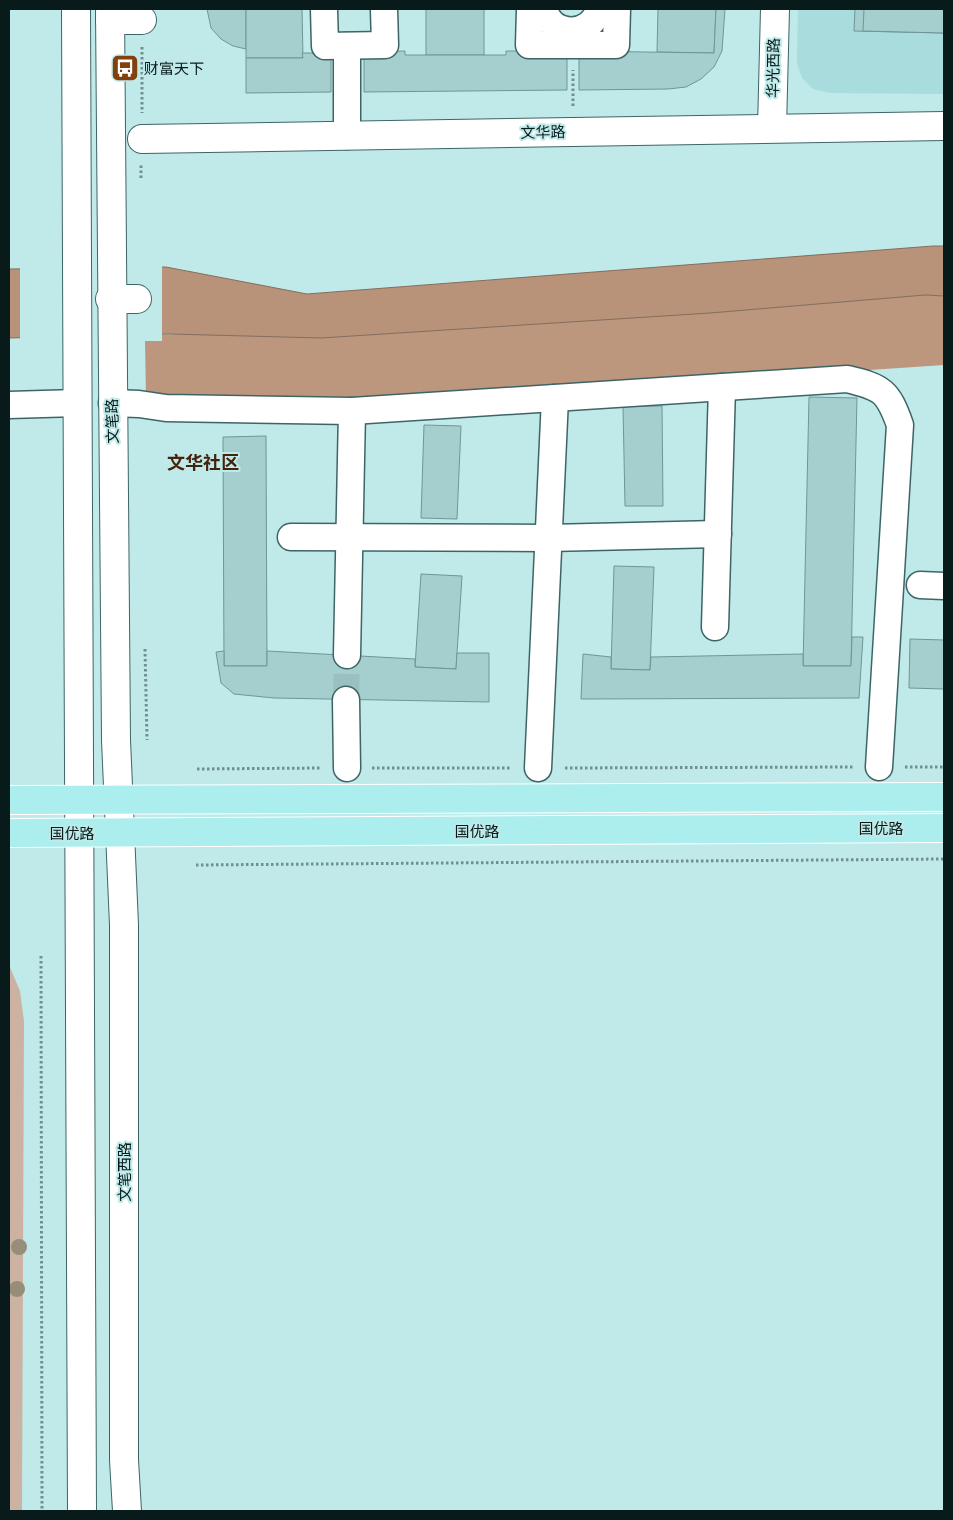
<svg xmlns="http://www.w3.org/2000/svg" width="953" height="1520" viewBox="0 0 953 1520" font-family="Helvetica,'Noto Sans SC',sans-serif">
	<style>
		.built { fill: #a9dcdc }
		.green { fill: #ccb2a3 }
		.forest { fill: #bd967e }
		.water { fill: #b9927a; stroke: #846e5d }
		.pier { fill: #bfeae9 }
		.building { fill: #a5cfce; stroke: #6e9696 }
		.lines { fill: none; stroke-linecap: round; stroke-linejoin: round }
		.street-tunnel { stroke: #9bc0c0; stroke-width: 26; stroke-dasharray: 26 13; stroke-linecap: butt }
		.street-casing { stroke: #3e6565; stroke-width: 29 }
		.secondary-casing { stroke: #3e6565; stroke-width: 30 }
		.primary-casing { stroke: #fff; stroke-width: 30 }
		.path { stroke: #70908f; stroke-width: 3; stroke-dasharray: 2.5 2.5; stroke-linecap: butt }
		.street { stroke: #fff; stroke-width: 26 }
		.secondary { stroke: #fff; stroke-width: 28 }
		.primary { stroke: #aceded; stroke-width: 28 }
		.tree { fill: #978e79 }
		.labels { text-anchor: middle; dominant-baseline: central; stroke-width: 4; stroke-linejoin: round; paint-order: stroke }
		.poi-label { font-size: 15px; fill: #091a1a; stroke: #bfeae9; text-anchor: start }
		.street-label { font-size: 15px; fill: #091a1a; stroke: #bfeae9 }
		.quarter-label { font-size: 18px; font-weight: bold; fill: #44230d; stroke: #bfeae9 }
	</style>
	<rect width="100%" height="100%" fill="#bfeae9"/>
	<polygon class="built" points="798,9 944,9 944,94 830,93 813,89 802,78 797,63"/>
	<polygon class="green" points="9,965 20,991 24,1021 22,1511 9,1511"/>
	<polygon class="forest" points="925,295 944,296 944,365 353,405 146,398 145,341 162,341 162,335"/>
	<polygon class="water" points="933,246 944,246 944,296 925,295 710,313 321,338 170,334 9,338 9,269 166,267 307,294"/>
	<polygon class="pier" points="162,264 162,337 20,341 20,266"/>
	<g class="building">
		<polygon points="207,9 246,9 246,49 233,46 221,39 211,28"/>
		<polygon points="246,9 302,9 303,58 246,58"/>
		<rect x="426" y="9" width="58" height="46"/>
		<polygon points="658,9 716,9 714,53 657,52"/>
		<polygon points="716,9 725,9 722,51 714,67 701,79 686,87 668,89 579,90 579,51 714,53"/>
		<polygon points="855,9 944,9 944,33 854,31"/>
		<polygon points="864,9 944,9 944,33 863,31"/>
		<polygon points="405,51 405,55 506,55 506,51 567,51 567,90 364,92 364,52"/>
		<polygon points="302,53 331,53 331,92 246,93 246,58 303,58"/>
		<polygon points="809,397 857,398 851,666 803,666"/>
		<polygon points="623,406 662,406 663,506 625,506"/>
		<polygon points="424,425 461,426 457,519 421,518"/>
		<polygon points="266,436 267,666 224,666 223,437"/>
		<polygon points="614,566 654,567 650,670 611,669"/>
		<polygon points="421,574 462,576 456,669 415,667"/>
		<polygon points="852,637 863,637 859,698 581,699 583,654 611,657 611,669 650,670 651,657 803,654 803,666 851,666"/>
		<polygon points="910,639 944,640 944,689 909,688"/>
		<polygon points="224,651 224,666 267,666 267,651 415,659 415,667 456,669 457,653 489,653 489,702 274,698 234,694 221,683 216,652"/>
	</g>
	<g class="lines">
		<polyline class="street-tunnel" points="346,700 347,655"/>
		<g class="street-casing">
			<g id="street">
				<polyline points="324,9 325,46 385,45 384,9"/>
				<polyline points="530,9 529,45 616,45 617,9"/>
				<path d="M 544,9 C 552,38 591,37 599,9"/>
				<polyline points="347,46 347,136"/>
				<path d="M 112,403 L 139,404 L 166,408 L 352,411 L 847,379 C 882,387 888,391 900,425 L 879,767"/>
				<polyline points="9,405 77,403"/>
				<polyline points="291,537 549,538 718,534"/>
				<polyline points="920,585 944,586"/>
				<polyline points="715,627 722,387"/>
				<polyline points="347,655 352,411"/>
				<polyline points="346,700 347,768"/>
				<polyline points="538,768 555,398"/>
			</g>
		</g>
		<g class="secondary-casing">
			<g id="secondary">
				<polyline points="76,9 82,1511"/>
				<polyline points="110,9 116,740 124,925 124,1460 127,1511"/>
				<polyline points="110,20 142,20"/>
				<polyline points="772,128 775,9"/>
				<polyline points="142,139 944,126"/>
				<polyline points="110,299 137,299"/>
			</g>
		</g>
		<g class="primary-casing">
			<g id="primary">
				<polyline points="9,800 944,797"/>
				<polyline points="9,833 944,828"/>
			</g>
		</g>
		<g class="path">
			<polyline points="142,47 142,113"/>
			<polyline points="573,106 573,70"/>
			<polyline points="141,178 141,164"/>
			<polyline points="145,649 147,740"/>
			<polyline points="905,767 944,767"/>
			<polyline points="372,768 511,768"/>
			<polyline points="565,768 854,767"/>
			<polyline points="197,769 321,768"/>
			<polyline points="196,865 944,859"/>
			<polyline points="41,956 42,1511"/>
		</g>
		<use href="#street" class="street"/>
		<use href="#secondary" class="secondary"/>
		<use href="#primary" class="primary"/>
	</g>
	<g class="tree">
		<circle cx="19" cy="1247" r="8"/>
		<circle cx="17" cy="1289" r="8"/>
	</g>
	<defs>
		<g id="bus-square" transform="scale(1.4375)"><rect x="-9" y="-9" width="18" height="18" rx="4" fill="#82410c" stroke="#bfeae9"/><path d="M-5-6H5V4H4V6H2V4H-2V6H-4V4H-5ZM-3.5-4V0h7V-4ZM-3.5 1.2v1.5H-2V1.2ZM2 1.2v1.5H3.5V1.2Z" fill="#fff"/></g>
	</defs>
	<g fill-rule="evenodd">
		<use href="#bus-square" x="125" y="68"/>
	</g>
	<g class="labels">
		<g class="poi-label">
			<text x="144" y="68">财富天下</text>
		</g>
		<g class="street-label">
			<text transform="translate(773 68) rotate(-89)">华光西路</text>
			<text transform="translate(543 132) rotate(-1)">文华路</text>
			<text transform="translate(112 421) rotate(-91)">文笔路</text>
			<text x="881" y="828">国优路</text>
			<text x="477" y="831">国优路</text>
			<text x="72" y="833">国优路</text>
			<text transform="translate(124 1172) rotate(-90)">文笔西路</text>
		</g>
		<g class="quarter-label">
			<text x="203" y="463">文华社区</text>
		</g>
	</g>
	<rect width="953" height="1520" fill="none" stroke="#091a1a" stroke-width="20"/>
</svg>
